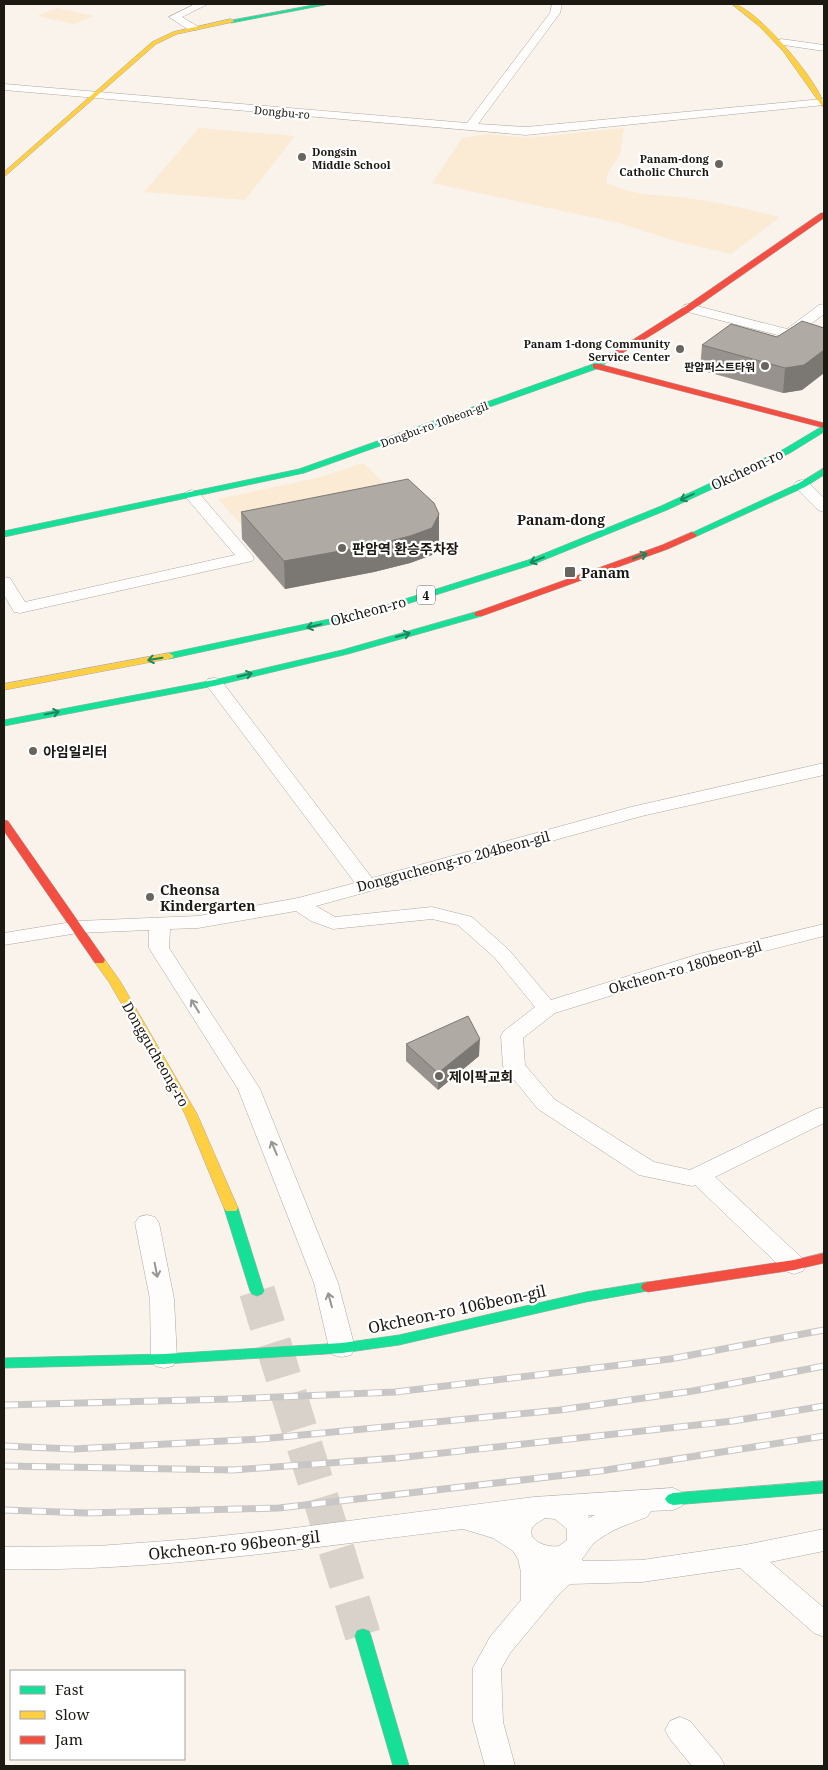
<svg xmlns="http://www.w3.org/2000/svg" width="828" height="1770" viewBox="0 0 828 1770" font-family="'Noto Serif','Noto Sans KR',serif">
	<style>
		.green { fill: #fbead4 }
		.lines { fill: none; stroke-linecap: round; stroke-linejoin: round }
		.secondary-tunnel { stroke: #d8d2cb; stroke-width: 36; stroke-dasharray: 36 18; stroke-linecap: butt }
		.street-casing { stroke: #ada8a2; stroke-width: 1 }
		.fast-casing { stroke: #ada8a2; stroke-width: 1 }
		.slow-casing { stroke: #ada8a2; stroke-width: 1 }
		.jam-casing { stroke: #ada8a2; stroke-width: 1 }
		.street { fill: #fefdfc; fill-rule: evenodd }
		.fast { fill: #16e098; fill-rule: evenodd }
		.slow { fill: #ffcf43; fill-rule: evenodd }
		.jam { fill: #f24e42; fill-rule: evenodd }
		.rail-casing { stroke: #c9c7c5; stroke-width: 7 }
		.rail { stroke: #fff; stroke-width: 5; stroke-dasharray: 14; stroke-linecap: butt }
		.wall { fill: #97928d }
		.shaded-wall { fill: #7b7773 }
		.building { fill: #b0aaa4; stroke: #7b7773 }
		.oneway { stroke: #19865c }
		.oneway2 { stroke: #989693 }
		.poi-dot { fill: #69655e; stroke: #fff; stroke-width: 2 }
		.labels { text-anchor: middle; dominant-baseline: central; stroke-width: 4.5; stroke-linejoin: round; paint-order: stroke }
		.far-street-label { font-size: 11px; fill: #1c1812; stroke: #fff }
		.far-poi-label { font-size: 11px; font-weight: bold; fill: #1c1812; stroke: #fff; text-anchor: end }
		.shield { fill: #fff; stroke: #605d59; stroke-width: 1 }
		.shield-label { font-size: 12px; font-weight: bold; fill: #1c1812 }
		.street-label { font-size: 14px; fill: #1c1812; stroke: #fff }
		.far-quarter-label { font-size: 14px; font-weight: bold; fill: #1c1812; stroke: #fff }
		.poi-label { font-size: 14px; font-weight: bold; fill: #1c1812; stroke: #fff; text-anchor: start }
		.near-street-label { font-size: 16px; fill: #1c1812; stroke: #fff }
	</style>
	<rect width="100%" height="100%" fill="#f9f3ec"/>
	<g class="green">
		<polygon points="57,8 94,16 74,24 37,16"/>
		<polygon points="199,128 295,136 245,200 144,192"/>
		<path d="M 624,128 L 620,154 L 607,175 L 607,183 C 636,197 662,194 693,199 C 723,203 751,210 780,217 L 731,254 L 675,241 L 619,223 L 432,183 L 462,138 L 488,134 L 527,138 Z"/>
		<polygon points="363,463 399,497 246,530 218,499 317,478"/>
	</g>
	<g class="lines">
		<polyline class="secondary-tunnel" points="257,1291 363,1636"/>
		<g class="street-casing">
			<g id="street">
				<polygon points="195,4 208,4 182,17 197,26 198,28 197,30 189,30 169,17"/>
				<polygon points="552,4 562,4 560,13 478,124 526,127 822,99 824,99 824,105 526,135 4,90 4,84 467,123 550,13"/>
				<polygon points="781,39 824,45 824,51 777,44 776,42"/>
				<polygon points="689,304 787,329 819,305 824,304 824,314 794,337 789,338 684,311 682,308 684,305"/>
				<polygon points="802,480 808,482 824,498 824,512 818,510 796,488 794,485 796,482"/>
				<polygon points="192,490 198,492 252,555 254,558 252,561 20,613 14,612 4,595 4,577 10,578 25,602 235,555 184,495 186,492"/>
				<polygon points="214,678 220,679 372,878 631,807 824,763 824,775 642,816 316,906 335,917 432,907 472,917 509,950 551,1000 699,954 824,924 824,936 713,964 555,1013 523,1038 525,1065 554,1099 654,1162 690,1170 816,1109 824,1107 824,1123 715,1177 803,1259 806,1265 803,1271 794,1274 785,1271 695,1185 692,1186 639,1175 538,1109 503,1066 501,1036 504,1031 535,1007 495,958 458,925 432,919 333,929 311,921 296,911 198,928 170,929 169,948 260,1089 338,1283 355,1348 351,1355 342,1357 333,1355 329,1348 314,1283 238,1089 149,948 149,930 78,933 4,945 4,933 78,921 198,916 298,898 355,883 205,683 208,679"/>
				<polygon points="147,1215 155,1217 159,1223 174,1299 177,1359 173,1366 164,1368 155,1366 151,1359 150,1299 135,1223 139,1217"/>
				<path d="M 673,1488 L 682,1492 L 686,1499 L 682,1506 L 673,1510 L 651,1511 L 647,1517 C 628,1524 610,1530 594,1543 C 589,1547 587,1554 582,1559 L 583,1561 L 642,1560 L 745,1545 L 824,1529 L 824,1551 L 770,1562 L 824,1608 L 824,1637 L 814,1633 L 740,1568 L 642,1582 L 570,1584 L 560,1593 L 510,1653 L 501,1669 L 503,1722 L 515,1766 L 485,1766 L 473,1722 L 473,1668 L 490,1637 L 521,1600 L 521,1572 L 518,1559 L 513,1551 L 493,1538 L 463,1529 C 311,1547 158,1572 4,1569 L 4,1547 L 98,1546 L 192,1539 L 286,1529 L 534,1497 ZM 588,1515 L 595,1515 L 589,1518 ZM 545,1518 L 555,1519 L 567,1529 L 567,1540 L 559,1546 C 549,1548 527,1542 532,1528 C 534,1524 541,1521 545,1518 Z"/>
				<polygon points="680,1717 690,1721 720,1757 725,1766 692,1766 670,1739 665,1730 670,1721"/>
			</g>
		</g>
		<g class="fast-casing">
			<g id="fast">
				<polygon points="319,4 330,4 231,23 228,21"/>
				<polygon points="610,353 617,355 599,368 304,473 4,537 4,531 299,469 593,364"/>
				<polygon points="821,427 824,427 824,432 790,453 667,510 534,564 372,615 169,659 164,656 169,653 367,611 528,560 661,506 784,449"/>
				<polygon points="824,468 824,475 805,487 695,537 689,537 687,535 799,483"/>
				<polygon points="479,611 482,612 482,616 348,654 214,686 4,726 4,720 214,680 342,650"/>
				<polygon points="231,1203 236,1205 238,1208 264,1291 262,1294 257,1296 252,1294 250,1291 224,1208 226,1205"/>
				<polygon points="648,1282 653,1284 655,1287 653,1290 586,1302 399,1345 342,1353 164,1364 4,1368 4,1358 164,1354 342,1343 399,1335 586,1292"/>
				<polygon points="824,1481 824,1493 673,1505 668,1503 665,1499 668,1495 673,1493"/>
				<polygon points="363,1629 369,1631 371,1636 409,1766 393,1766 355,1636 357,1631"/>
			</g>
		</g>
		<g class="slow-casing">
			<g id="slow">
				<path d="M 732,4 C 753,3 824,87 824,107 L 822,106 L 783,51 L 760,27 Z"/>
				<polygon points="231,19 234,21 233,22 177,34 156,44 4,177 4,172 152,42 173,32"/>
				<polygon points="169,653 174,656 172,658 4,690 4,684"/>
				<polygon points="99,956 103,957 120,981 197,1114 238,1208 236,1211 226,1211 224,1208 185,1114 109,982 93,960"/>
			</g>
		</g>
		<g class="jam-casing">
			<g id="jam">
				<polygon points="821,213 824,213 824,218 692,310 616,357 609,355 686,306"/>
				<polygon points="593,364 599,364 824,423 824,428 593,368"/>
				<polygon points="692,532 697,535 695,537 668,549 482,616 476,616 474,614 476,612 662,545"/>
				<polygon points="4,820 8,821 103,957 105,960 103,963 95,963 4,831"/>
				<polygon points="824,1253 824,1263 794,1270 648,1292 643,1290 641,1287 643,1284 648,1282 794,1260"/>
			</g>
		</g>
		<use href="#street" class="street"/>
		<use href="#fast" class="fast"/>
		<use href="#slow" class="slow"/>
		<use href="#jam" class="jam"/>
		<g class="rail-casing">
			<g id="rail">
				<polyline points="4,1405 231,1399 395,1392 670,1359 824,1330"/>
				<polyline points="4,1446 73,1449 261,1439 560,1410 693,1391 824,1366"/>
				<polyline points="4,1466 233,1470 397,1458 733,1421 824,1406"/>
				<polyline points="4,1510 87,1513 279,1508 600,1471 824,1436"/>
			</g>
		</g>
		<use href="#rail" class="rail"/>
	</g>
	<g class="wall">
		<polygon points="824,328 824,373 802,390 783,393 700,370 702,345 777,337"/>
		<polygon points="241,512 439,541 432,555 410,563 374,572 285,589 242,539"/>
		<polygon points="406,1044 479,1056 438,1090 406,1061"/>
	</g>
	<g class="shaded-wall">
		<polygon points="824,350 824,373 802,390 783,393 785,368"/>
		<polygon points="439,514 439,541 432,555 410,563 374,572 285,589 284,561"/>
		<polygon points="480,1039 479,1056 438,1090 438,1073"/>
	</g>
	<g class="building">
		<polygon points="802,321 824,328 824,350 804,365 785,368 702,345 731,324 777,337"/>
		<polygon points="408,479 434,503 439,514 432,528 410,536 374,545 284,561 241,512"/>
		<polygon points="468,1016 480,1039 438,1073 406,1044"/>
	</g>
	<defs><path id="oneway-shaft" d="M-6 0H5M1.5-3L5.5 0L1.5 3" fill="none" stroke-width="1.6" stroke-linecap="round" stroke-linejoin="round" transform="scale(1.25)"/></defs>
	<g class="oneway">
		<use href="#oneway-shaft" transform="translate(687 497) rotate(155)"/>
		<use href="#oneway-shaft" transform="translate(640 556) rotate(-20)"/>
		<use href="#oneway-shaft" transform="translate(537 560) rotate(158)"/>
		<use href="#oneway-shaft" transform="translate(314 626) rotate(167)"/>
		<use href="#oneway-shaft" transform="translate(403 635) rotate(-16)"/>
		<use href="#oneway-shaft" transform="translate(155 659) rotate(170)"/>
		<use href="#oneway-shaft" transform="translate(245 675) rotate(-13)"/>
		<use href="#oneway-shaft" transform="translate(52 713) rotate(-11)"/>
	</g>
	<g class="oneway2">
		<use href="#oneway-shaft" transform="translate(195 1006) rotate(-122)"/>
		<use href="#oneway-shaft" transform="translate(274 1148) rotate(-113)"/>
		<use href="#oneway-shaft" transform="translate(156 1270) rotate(79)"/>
		<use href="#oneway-shaft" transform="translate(330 1300) rotate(-105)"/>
	</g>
	<g class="poi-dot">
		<circle cx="302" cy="157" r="5"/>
		<circle cx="719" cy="164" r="5"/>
		<circle cx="680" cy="349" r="5"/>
		<circle cx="765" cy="366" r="5"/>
		<circle cx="342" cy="548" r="5"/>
		<rect x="564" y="566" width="12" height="12" rx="2.5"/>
		<circle cx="33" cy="751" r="5"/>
		<circle cx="150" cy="897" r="5"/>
		<circle cx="439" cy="1076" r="5"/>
	</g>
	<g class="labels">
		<g class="far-street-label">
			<text transform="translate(282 112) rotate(5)">Dongbu-ro</text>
			<text transform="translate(434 424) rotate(-20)">Dongbu-ro 10beon-gil</text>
		</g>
		<g class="far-poi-label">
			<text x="312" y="151" text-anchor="start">Dongsin<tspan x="312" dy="13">Middle School</tspan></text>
			<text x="709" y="158">Panam-dong<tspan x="709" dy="13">Catholic Church</tspan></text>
			<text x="670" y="343">Panam 1-dong Community<tspan x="670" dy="13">Service Center</tspan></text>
			<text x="755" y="366">판암퍼스트타워</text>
		</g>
		<rect class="shield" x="417" y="585.5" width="18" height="19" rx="4"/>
		<g class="shield-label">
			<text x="426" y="595">4</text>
		</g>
		<g class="street-label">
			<text transform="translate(747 469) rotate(-25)">Okcheon-ro</text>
			<text transform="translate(368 611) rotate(-15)">Okcheon-ro</text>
			<text transform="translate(453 861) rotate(-15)">Donggucheong-ro 204beon-gil</text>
			<text transform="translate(685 967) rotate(-16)">Okcheon-ro 180beon-gil</text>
			<text transform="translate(156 1054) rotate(60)">Donggucheong-ro</text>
		</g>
		<g class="far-quarter-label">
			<text x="561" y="519">Panam-dong</text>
		</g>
		<g class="poi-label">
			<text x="352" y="548">판암역 환승주차장</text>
			<text x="581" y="572">Panam</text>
			<text x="43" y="751">아임일리터</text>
			<text x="160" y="889">Cheonsa<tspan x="160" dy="16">Kindergarten</tspan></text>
			<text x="449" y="1076">제이팍교회</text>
		</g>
		<g class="near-street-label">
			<text transform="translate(457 1309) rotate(-12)">Okcheon-ro 106beon-gil</text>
			<text transform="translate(234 1545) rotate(-6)">Okcheon-ro 96beon-gil</text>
		</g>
	</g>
	<rect width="828" height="1770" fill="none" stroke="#1c1812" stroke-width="10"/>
	<rect x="10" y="1670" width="175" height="90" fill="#ffffff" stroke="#a4a3a0"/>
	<rect x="20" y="1686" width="25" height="8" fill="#16e098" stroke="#a4a3a0"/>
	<text x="55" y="1695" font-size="15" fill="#1c1812">Fast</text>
	<rect x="20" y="1711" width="25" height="8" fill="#ffcf43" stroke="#a4a3a0"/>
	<text x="55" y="1720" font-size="15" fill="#1c1812">Slow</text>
	<rect x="20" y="1736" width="25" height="8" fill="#f24e42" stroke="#a4a3a0"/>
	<text x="55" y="1745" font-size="15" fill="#1c1812">Jam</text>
</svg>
